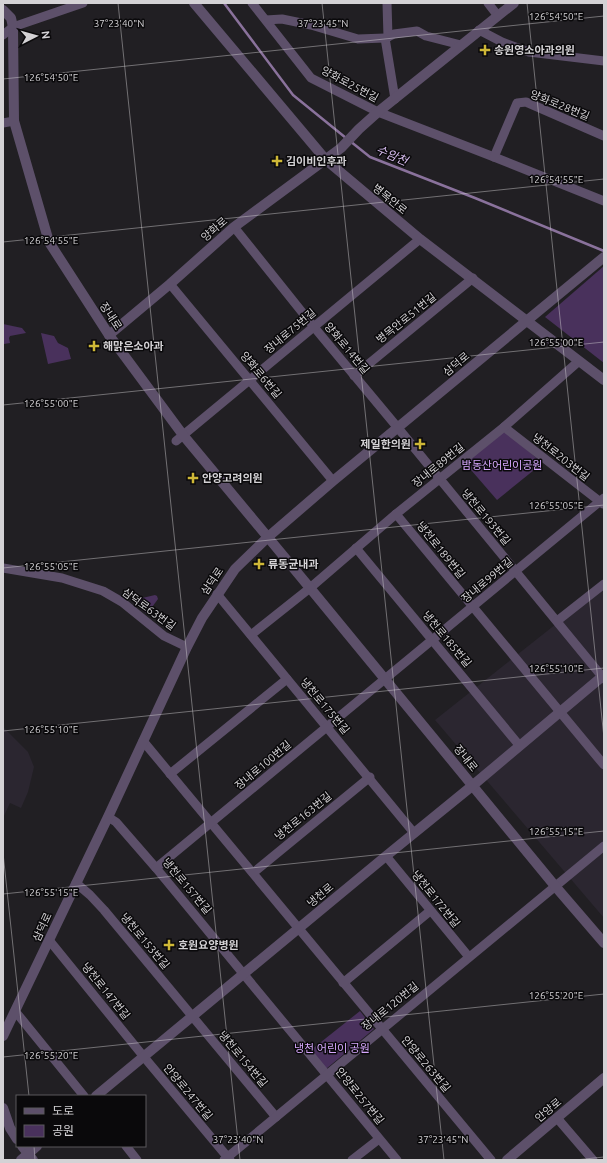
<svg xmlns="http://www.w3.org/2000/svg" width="607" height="1163" viewBox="0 0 607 1163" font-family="Ubuntu,'Noto Sans KR',sans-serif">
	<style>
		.built { fill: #2b2630 }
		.green { fill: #49315c }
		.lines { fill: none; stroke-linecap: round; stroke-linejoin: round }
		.stream { stroke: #8a729c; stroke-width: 2.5 }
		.minor { stroke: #5d506a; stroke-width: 9 }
		.tertiary { stroke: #5d506a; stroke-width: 10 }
		.ticks { fill: none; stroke: #d4d2d5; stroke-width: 1; stroke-opacity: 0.45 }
		.poi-dot { fill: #cfb837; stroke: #0a090b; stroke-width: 1.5 }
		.labels { text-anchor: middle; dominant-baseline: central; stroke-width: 3; stroke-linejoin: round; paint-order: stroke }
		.poi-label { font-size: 11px; font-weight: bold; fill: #d4d2d5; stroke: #0a090b; text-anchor: start }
		.street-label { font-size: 11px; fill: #d4d2d5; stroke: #0a090b }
		.park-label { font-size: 11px; fill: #d6a7fd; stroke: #0a090b }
		.water-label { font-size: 12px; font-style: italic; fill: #dabff3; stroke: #0a090b }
		.ticks-label { font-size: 10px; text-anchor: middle; fill: #d4d2d5; stroke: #0a090b; stroke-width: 3; stroke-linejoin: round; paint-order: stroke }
	</style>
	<rect width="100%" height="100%" fill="#211f23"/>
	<g class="built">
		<polygon points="604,586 604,918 435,720"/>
		<polygon points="3,727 28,752 34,767 28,792 21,808 10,803 3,818"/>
	</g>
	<g class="green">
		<polygon points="604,266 604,363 545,317"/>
		<polygon points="3,324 22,328 26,333 10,336 9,338 10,343 4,344"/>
		<polygon points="41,333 54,336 58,343 68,348 71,359 48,364"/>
		<polygon points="502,433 507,433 540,461 539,466 497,500 465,463"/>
		<polygon points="155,595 157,596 158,599 147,614 136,605 138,599"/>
		<polygon points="360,1011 374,1029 326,1069 311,1050"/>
	</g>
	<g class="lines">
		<g class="stream">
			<polyline points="224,3 293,95 346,138"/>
			<polyline points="350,141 370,157 475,198 604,251"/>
		</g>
		<g class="minor">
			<polyline points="252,3 311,78 378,112 494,157 604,201"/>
			<polyline points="387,3 388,37 385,38 395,99"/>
			<polyline points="488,3 498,16"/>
			<polyline points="266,20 282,19 311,25 358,39 385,38"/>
			<polyline points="479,30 502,42 529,52 604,61"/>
			<polyline points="3,35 13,27 83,3"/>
			<polyline points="388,37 394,34 417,31 426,36 461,45"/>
			<polyline points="3,123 14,121"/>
			<polyline points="494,157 517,103 526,102 604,136"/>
			<polyline points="234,227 314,327 398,428 604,679"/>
			<polyline points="170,284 333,481"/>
			<polyline points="354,376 473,278"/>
			<polyline points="504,427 603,504"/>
			<polyline points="176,441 420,239"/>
			<polyline points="396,514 604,765"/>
			<polyline points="356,548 519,745"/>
			<polyline points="3,568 62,578 103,591 122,602 164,636 187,647"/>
			<polyline points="217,594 414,833"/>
			<polyline points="557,621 604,584"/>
			<polyline points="251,635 310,588 396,514 504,427 579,361"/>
			<polyline points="143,741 491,1160"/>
			<polyline points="170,774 287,679"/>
			<polyline points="108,817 116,822 156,868 397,1160"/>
			<polyline points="386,856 469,957"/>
			<polyline points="156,868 604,498"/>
			<polyline points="253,873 370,777"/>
			<polyline points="76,883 90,895 104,910 276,1117"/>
			<polyline points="49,940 144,1057 230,1160"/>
			<polyline points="343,983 430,911"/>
			<polyline points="15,1011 84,1096"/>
			<polyline points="557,1118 593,1160"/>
			<polyline points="126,1146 137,1160"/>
			<polyline points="224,1160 604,846"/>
			<polyline points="352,1160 379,1139"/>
		</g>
		<g class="tertiary">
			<polyline points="194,3 326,160 420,239 604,380"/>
			<polyline points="3,10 11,18 13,27 14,121 49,242 109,335 183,435 310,588 555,886 604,943"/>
			<polyline points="109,335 170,284 234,227 341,148 359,129 378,112 514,3"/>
			<polyline points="3,1036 108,817 187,647 202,618 235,569 268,537 333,481 604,257"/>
			<polyline points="96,1096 386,856 472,786 604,675"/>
			<polyline points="3,1108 10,1128 17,1139"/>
			<polyline points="22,1146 33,1160"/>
			<polyline points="21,1160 37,1146"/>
			<polyline points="507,1160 604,1078"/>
		</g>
	</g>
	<path class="ticks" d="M 118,3 L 240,1160M 322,3 L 444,1160M 527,3 L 604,738M 3,79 L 604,16M 3,242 L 604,179M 3,405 L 604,342M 3,568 L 604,505M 3,731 L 604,668M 3,853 L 29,1096M 3,894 L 604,831M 3,1057 L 604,994M 34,1146 L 35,1160M 575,1160 L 604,1157"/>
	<g class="poi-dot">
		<path d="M483 44h4v4h4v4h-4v4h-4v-4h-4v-4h4z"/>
		<path d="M275 155h4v4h4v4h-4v4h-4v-4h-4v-4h4z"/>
		<path d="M92 340h4v4h4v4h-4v4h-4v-4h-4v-4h4z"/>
		<path d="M418 438h4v4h4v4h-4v4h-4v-4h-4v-4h4z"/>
		<path d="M191 472h4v4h4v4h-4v4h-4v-4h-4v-4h4z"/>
		<path d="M257 558h4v4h4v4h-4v4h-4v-4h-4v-4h4z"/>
		<path d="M167 939h4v4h4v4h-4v4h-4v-4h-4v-4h4z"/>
	</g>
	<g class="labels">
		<g class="poi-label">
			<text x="494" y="50">송원영소아과의원</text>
			<text x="286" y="161">김이비인후과</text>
			<text x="103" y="346">해맑은소아과</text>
			<text x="411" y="444" text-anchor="end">제일한의원</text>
			<text x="202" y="478">안양고려의원</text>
			<text x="268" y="564">류동균내과</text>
			<text x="178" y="945">호원요양병원</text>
		</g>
		<g class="street-label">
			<text transform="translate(350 84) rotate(28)">양화로25번길</text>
			<text transform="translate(560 105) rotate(22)">양화로28번길</text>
			<text transform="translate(390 199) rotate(39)">병목안로</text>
			<text transform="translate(214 229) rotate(-41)">양화로</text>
			<text transform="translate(111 316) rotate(57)">장내로</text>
			<text transform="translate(406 318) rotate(-39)">병목안로51번길</text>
			<text transform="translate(290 331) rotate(-40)">장내로75번길</text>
			<text transform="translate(347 348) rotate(50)">양화로14번길</text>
			<text transform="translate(456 364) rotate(-40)">삼덕로</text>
			<text transform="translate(261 375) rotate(50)">양화로6번길</text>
			<text transform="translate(561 457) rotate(38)">냉천로203번길</text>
			<text transform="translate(438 465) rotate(-39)">장내로89번길</text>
			<text transform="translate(486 517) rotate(50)">냉천로193번길</text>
			<text transform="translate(441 550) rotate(51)">냉천로189번길</text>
			<text transform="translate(487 580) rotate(-40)">장내로99번길</text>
			<text transform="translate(212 581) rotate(-56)">삼덕로</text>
			<text transform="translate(149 609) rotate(36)">삼덕로63번길</text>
			<text transform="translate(447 639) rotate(50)">냉천로185번길</text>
			<text transform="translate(325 706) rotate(50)">냉천로175번길</text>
			<text transform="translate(466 758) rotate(51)">장내로</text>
			<text transform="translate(263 765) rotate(-40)">장내로100번길</text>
			<text transform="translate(303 816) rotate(-39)">냉천로163번길</text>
			<text transform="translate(187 886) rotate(50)">냉천로157번길</text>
			<text transform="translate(320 895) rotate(-40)">냉천로</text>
			<text transform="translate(436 899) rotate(51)">냉천로172번길</text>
			<text transform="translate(42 927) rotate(-65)">삼덕로</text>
			<text transform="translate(145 941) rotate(50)">냉천로153번길</text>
			<text transform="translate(106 991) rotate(51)">냉천로147번길</text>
			<text transform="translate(390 1006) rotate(-39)">장내로120번길</text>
			<text transform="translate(243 1059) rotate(50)">냉천로154번길</text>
			<text transform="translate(426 1064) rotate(50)">안양로263번길</text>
			<text transform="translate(188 1092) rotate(50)">안양로247번길</text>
			<text transform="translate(360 1096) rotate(51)">안양로257번길</text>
			<text transform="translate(548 1110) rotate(-40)">안양로</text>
		</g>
		<g class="park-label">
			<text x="502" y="465">밤동산어린이공원</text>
			<text x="332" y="1048">냉천 어린이 공원</text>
		</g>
		<g class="water-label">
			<text transform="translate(392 155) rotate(23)">수암천</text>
		</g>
	</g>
	<g class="ticks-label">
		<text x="556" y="20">126°54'50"E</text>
		<text x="119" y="27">37°23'40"N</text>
		<text x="323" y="27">37°23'45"N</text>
		<text x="51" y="81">126°54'50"E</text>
		<text x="556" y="183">126°54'55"E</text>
		<text x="51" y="244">126°54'55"E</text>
		<text x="556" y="346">126°55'00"E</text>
		<text x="51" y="407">126°55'00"E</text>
		<text x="556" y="509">126°55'05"E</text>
		<text x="51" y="570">126°55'05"E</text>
		<text x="556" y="672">126°55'10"E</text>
		<text x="51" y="733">126°55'10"E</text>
		<text x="556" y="835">126°55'15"E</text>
		<text x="51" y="896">126°55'15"E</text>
		<text x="556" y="999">126°55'20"E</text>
		<text x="51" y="1059">126°55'20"E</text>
		<text x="238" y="1143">37°23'40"N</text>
		<text x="443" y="1143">37°23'45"N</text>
	</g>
	<rect width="607" height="1163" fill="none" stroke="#d4d2d5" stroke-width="8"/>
	<rect x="16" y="1095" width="130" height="52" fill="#0a090b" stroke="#5b595c"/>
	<rect x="24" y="1108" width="20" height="6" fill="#5d506a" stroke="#5b595c"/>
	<text x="52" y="1115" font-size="12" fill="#d4d2d5">도로</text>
	<rect x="24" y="1125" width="20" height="12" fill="#49315c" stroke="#5b595c"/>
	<text x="52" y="1135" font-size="12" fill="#d4d2d5">공원</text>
	<g transform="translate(36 36) rotate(84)" stroke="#0a090b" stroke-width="3" paint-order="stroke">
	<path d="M0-3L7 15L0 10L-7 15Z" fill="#d4d2d5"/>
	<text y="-6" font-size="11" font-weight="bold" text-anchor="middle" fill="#d4d2d5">N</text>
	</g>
</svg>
